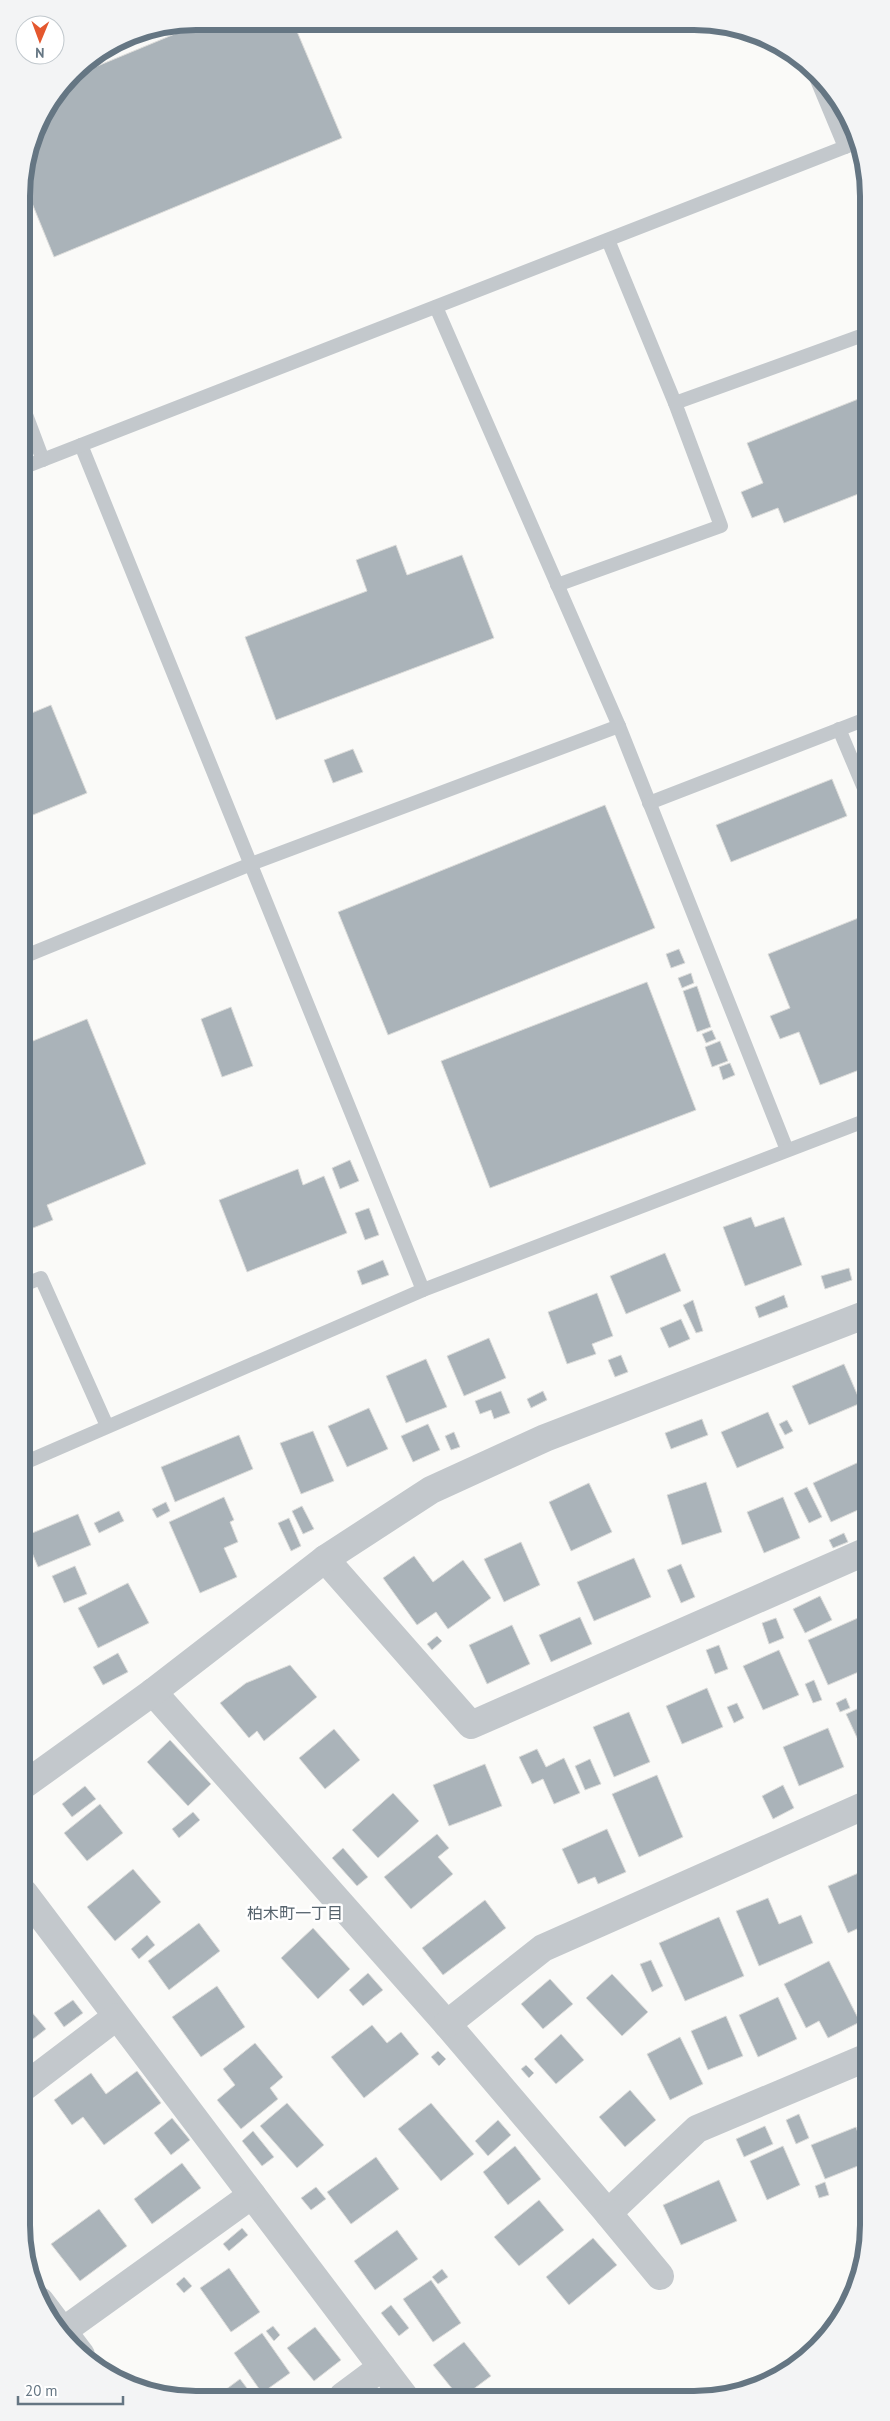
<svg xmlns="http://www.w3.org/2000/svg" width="890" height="2421" viewBox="0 0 890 2421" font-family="'PT Sans','Noto Sans JP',sans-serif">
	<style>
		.building { fill: #aab3b9; stroke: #dcdcda }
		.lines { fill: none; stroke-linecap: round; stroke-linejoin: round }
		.service { stroke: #c3c8cc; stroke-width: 14 }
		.minor { stroke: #c3c8cc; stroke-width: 28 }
		.tertiary { stroke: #c3c8cc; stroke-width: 28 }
		.labels { text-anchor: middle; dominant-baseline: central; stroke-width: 5; stroke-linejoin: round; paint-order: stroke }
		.neighbourhood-label { font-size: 16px; fill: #57646e; stroke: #fff }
		.rim { fill: none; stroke: #657683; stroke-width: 6 }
	</style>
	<rect width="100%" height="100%" fill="#fafaf8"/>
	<g class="building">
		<polygon points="206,21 293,22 342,138 54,257 23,181 39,118 71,77"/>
		<polygon points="866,396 866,491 784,523 778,508 752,518 741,492 763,483 747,443"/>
		<polygon points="396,545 407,575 462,555 494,638 276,720 245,637 367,591 356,560"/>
		<polygon points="51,705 87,793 23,819 22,717"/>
		<polygon points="353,749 363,772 333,783 324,760"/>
		<polygon points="832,779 847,816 731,862 716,825"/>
		<polygon points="605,805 655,928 388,1035 338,912"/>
		<polygon points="866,915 867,1067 820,1085 799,1032 780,1039 770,1016 790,1008 768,954"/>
		<polygon points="679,949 685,963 671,968 666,954"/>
		<polygon points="691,973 694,983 682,988 678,978"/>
		<polygon points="647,982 696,1110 490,1188 441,1061"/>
		<polygon points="697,986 711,1027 697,1032 683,991"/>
		<polygon points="231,1007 253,1066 222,1077 201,1019"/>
		<polygon points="87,1019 146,1164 47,1205 53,1220 23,1232 23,1045"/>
		<polygon points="712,1030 716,1039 706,1043 702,1034"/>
		<polygon points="720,1041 728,1061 712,1067 705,1047"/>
		<polygon points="730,1063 735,1075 723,1080 719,1067"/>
		<polygon points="350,1160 359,1181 340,1189 332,1168"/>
		<polygon points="298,1169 303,1185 324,1176 347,1233 247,1272 219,1200"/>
		<polygon points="369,1208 379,1235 365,1240 355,1213"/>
		<polygon points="751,1217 755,1227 784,1217 802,1265 745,1286 723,1227"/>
		<polygon points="665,1253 681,1291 626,1314 610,1276"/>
		<polygon points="383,1260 389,1275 362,1285 357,1271"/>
		<polygon points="849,1268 852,1280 825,1289 821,1276"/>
		<polygon points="597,1293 613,1336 592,1344 596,1354 567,1364 548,1312"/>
		<polygon points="784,1295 788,1307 759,1318 755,1307"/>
		<polygon points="693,1300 703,1331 696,1333 683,1305"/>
		<polygon points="681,1319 690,1339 669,1348 660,1328"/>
		<polygon points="489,1338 506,1378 464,1396 447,1356"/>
		<polygon points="621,1355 628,1372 615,1377 608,1360"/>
		<polygon points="426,1359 447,1407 406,1423 386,1376"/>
		<polygon points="844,1364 861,1403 809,1425 792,1386"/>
		<polygon points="501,1391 510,1413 494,1419 491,1410 480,1414 475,1401"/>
		<polygon points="543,1391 547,1400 531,1408 527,1399"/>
		<polygon points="369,1408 388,1449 347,1467 328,1426"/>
		<polygon points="768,1412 784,1448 737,1468 721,1432"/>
		<polygon points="702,1419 708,1435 671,1449 665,1433"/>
		<polygon points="787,1420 793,1431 785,1435 779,1424"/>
		<polygon points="428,1424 440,1450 413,1462 401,1436"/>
		<polygon points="313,1431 334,1481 301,1494 280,1443"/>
		<polygon points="454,1432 460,1447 451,1450 445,1436"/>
		<polygon points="239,1435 253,1469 175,1502 161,1467"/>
		<polygon points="859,1462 867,1482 867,1506 831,1522 813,1483"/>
		<polygon points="706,1482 722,1532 682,1545 667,1495"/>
		<polygon points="589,1483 612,1532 571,1551 549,1502"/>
		<polygon points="807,1487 822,1517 809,1523 794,1493"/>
		<polygon points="224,1497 234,1520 230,1522 238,1542 224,1548 237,1577 200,1593 169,1522"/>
		<polygon points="783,1497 800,1538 764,1553 747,1512"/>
		<polygon points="166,1502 170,1511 157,1518 152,1509"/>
		<polygon points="302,1506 314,1529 303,1534 292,1511"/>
		<polygon points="119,1511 124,1521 99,1533 94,1523"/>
		<polygon points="78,1514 91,1545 38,1567 25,1536"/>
		<polygon points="289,1518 301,1546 291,1551 278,1523"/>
		<polygon points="844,1533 848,1542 833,1548 829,1540"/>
		<polygon points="521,1542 540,1585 504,1602 484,1559"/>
		<polygon points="414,1556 433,1582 463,1560 491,1598 448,1629 436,1612 417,1625 383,1578"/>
		<polygon points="634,1558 651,1597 594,1621 577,1582"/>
		<polygon points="681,1564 695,1597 681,1603 667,1570"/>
		<polygon points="75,1566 87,1594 64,1603 52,1576"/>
		<polygon points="128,1583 149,1623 98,1648 78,1608"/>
		<polygon points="820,1596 832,1620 805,1633 793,1609"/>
		<polygon points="867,1614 868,1668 828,1685 808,1640"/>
		<polygon points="580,1617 592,1644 551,1662 539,1635"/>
		<polygon points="776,1618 784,1638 769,1644 762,1623"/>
		<polygon points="512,1625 530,1664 487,1684 469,1645"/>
		<polygon points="437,1636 442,1641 432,1650 427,1644"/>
		<polygon points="719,1645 728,1669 715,1674 706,1650"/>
		<polygon points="779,1650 799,1695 763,1710 743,1666"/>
		<polygon points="118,1653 128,1672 103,1685 93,1667"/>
		<polygon points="290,1665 317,1697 264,1741 257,1731 249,1738 220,1703 246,1683"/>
		<polygon points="814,1680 822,1700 813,1703 805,1684"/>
		<polygon points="707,1688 723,1727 682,1744 666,1706"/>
		<polygon points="846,1698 850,1708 840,1712 836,1703"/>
		<polygon points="737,1703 744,1718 734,1723 727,1707"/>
		<polygon points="868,1704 868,1740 860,1744 846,1714"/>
		<polygon points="629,1712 650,1762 614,1777 593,1727"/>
		<polygon points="828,1728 844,1767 799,1786 783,1747"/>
		<polygon points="334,1729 360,1760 325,1789 299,1758"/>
		<polygon points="170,1740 211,1784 188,1806 147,1762"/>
		<polygon points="537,1749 546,1767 564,1758 580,1793 554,1804 543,1779 532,1784 519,1757"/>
		<polygon points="590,1759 601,1784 585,1790 575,1766"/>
		<polygon points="485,1764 502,1806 449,1826 433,1785"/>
		<polygon points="657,1775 683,1837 639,1857 612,1794"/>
		<polygon points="783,1785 794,1808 773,1819 762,1796"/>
		<polygon points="85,1786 96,1799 72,1817 62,1804"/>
		<polygon points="393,1793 419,1821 378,1858 352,1830"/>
		<polygon points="100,1804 123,1833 87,1861 64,1833"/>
		<polygon points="193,1812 200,1820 179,1838 172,1829"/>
		<polygon points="607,1829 626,1872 598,1884 595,1877 578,1884 562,1849"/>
		<polygon points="437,1834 449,1848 438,1857 453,1874 411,1909 384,1877"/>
		<polygon points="343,1848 368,1877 357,1886 332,1858"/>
		<polygon points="133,1869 161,1902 115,1941 87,1907"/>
		<polygon points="868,1869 868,1924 848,1933 828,1886"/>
		<polygon points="768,1898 779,1924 801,1915 813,1943 759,1966 736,1911"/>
		<polygon points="485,1900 506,1928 443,1975 422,1948"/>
		<polygon points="719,1917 744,1976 685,2001 659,1943"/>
		<polygon points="199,1923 220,1951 169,1990 148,1961"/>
		<polygon points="313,1928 350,1969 318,1999 281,1958"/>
		<polygon points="147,1935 155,1945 139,1959 131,1949"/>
		<polygon points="651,1960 663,1986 652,1992 640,1964"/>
		<polygon points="829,1961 860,2022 828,2038 819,2021 806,2028 784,1984"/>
		<polygon points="368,1973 383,1990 363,2006 349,1990"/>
		<polygon points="612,1974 648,2012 622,2036 586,1998"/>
		<polygon points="550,1979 573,2004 543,2029 521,2004"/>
		<polygon points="217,1986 245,2027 201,2057 172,2017"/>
		<polygon points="778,1997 797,2039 758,2057 739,2015"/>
		<polygon points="73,2000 83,2013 64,2027 54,2013"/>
		<polygon points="24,2003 46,2029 24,2046"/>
		<polygon points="726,2016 743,2056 708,2070 691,2031"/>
		<polygon points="372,2025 387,2043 401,2032 419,2054 364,2098 331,2057"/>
		<polygon points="561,2034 584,2060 556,2084 534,2059"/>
		<polygon points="680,2037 703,2084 670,2100 647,2054"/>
		<polygon points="255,2043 283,2077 270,2088 278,2099 241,2129 217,2100 235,2085 223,2069"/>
		<polygon points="438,2051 446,2059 439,2066 431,2057"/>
		<polygon points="526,2065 534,2073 529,2078 521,2069"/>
		<polygon points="137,2071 161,2103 104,2145 83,2117 72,2125 54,2100 91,2073 106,2094"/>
		<polygon points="630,2090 656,2120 625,2147 599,2117"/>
		<polygon points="287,2103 324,2145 297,2168 260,2126"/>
		<polygon points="431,2103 474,2154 441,2181 398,2129"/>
		<polygon points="799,2114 809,2138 796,2144 786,2120"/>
		<polygon points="172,2118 190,2140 171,2155 154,2133"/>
		<polygon points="498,2120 511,2135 488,2156 475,2141"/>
		<polygon points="765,2126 773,2144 744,2157 736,2139"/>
		<polygon points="856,2127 868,2162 825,2179 811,2145"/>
		<polygon points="253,2131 274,2157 262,2166 242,2141"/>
		<polygon points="515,2146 541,2179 508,2205 483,2172"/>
		<polygon points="783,2146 800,2185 767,2200 750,2161"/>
		<polygon points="376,2157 399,2189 351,2224 327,2192"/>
		<polygon points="182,2163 201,2188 152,2224 134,2199"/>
		<polygon points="719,2180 737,2221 681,2245 663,2205"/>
		<polygon points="825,2182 829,2195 819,2198 815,2186"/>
		<polygon points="316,2187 326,2199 311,2210 301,2198"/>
		<polygon points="539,2200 564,2230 519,2266 494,2237"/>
		<polygon points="99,2209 127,2246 80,2281 51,2244"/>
		<polygon points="242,2228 248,2235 229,2251 223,2244"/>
		<polygon points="397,2230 418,2259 375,2290 354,2261"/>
		<polygon points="593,2238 617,2265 569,2305 546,2277"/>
		<polygon points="229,2268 260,2312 231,2332 200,2288"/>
		<polygon points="442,2269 448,2277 438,2284 432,2277"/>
		<polygon points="184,2277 192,2286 184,2293 176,2284"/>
		<polygon points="431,2280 461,2323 433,2342 403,2299"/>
		<polygon points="391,2305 409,2328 399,2336 381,2313"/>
		<polygon points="273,2326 280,2335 274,2341 266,2331"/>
		<polygon points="315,2327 341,2360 314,2381 287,2348"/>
		<polygon points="262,2333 290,2373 262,2393 234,2353"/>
		<polygon points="464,2342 491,2376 464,2396 458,2396 433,2365"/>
		<polygon points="240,2379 253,2396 217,2396"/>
	</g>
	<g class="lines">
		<g class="service">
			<polyline points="812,68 845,147"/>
			<polyline points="436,307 619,726 787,1150"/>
			<polyline points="675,403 866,334"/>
			<polyline points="22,404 43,460"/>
			<polyline points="81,445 423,1290"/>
			<polyline points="22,468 858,142"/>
			<polyline points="557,585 721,526 675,403 608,240"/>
			<polyline points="839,729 866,793"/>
			<polyline points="649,803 866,719"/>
			<polyline points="23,957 251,864 619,726"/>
			<polyline points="23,1285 41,1278 107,1426"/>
			<polyline points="24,1463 423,1290 867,1120"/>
		</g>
		<g class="minor">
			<polyline points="325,1559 471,1725 867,1551"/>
			<polyline points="153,1692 447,2024 608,2213 697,2129 868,2057"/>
			<polyline points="24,1893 382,2367 343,2396"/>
			<polyline points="447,2024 543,1948 868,1804"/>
			<polyline points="24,2087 116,2017"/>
			<polyline points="608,2213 660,2276"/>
			<polyline points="40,2301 81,2355"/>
			<polyline points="63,2331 252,2195"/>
			<polyline points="382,2367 404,2396"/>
		</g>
		<polyline class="tertiary" points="24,1785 153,1692 325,1559 431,1490 545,1438 867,1314"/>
	</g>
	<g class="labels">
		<g class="neighbourhood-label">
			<text x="295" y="1913">柏木町一丁目</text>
		</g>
	</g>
	<path d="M0 0H890V2421H0ZM196 30H694A166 166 0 0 1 860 196V2225A166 166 0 0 1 694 2391H196A166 166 0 0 1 30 2225V196A166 166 0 0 1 196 30Z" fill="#f3f4f5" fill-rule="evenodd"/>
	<path class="rim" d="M196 30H694A166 166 0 0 1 860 196V2225A166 166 0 0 1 694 2391H196A166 166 0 0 1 30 2225V196A166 166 0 0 1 196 30Z"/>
	<g transform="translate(40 40) rotate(181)"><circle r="24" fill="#ffffff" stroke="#c1c8cd"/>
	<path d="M0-4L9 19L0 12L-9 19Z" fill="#e4572e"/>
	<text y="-8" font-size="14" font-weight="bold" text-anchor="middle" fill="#657683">N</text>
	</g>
	<path d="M18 2396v8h105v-8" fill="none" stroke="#657683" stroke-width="2.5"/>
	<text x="25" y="2396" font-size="15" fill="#657683" stroke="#ffffff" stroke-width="4" paint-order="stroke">20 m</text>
</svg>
